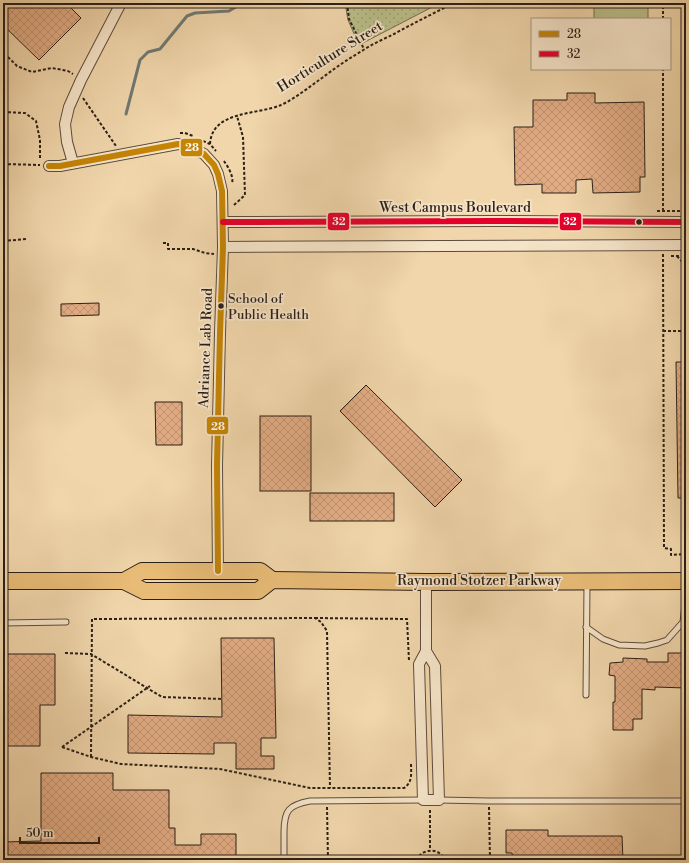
<svg xmlns="http://www.w3.org/2000/svg" width="689" height="863" viewBox="0 0 689 863" font-family="'Libre Bodoni',serif">
	<style>
		.grass { fill: #babe89; stroke: #726e50 }
		.garden { fill: url(#garden-dots); stroke: #726e50 }
		.lines { fill: none; stroke-linecap: round; stroke-linejoin: round }
		.stream { stroke: #707a74; stroke-width: 3 }
		.building { fill: url(#building-cross-hatch); stroke: #2b1f18 }
		.lane-casing { stroke: #5c4d3d; stroke-width: 7 }
		.street-casing { stroke: #5c4d3d; stroke-width: 12 }
		.primary-casing { stroke: #2b1f18; stroke-width: 18 }
		.path { stroke: #2b1f18; stroke-width: 2; stroke-dasharray: 3 2; stroke-linecap: butt }
		.lane { stroke: #f6e4c8; stroke-width: 5 }
		.street { stroke: #f6e4c8; stroke-width: 10 }
		.primary { stroke: #e8bb76; stroke-width: 16 }
		.bus-1-casing { stroke: #f6e4c8; stroke-width: 9 }
		.bus-2-casing { stroke: #f6e4c8; stroke-width: 9 }
		.bus-1 { stroke: #c48406; stroke-width: 6 }
		.bus-2 { stroke: #e4002b; stroke-width: 6 }
		.bus-dot { fill: #2b1f18; stroke: #f6e4c8; stroke-width: 1.5 }
		.labels { text-anchor: middle; dominant-baseline: central; stroke-width: 3.5; stroke-linejoin: round; paint-order: stroke }
		.bus-label { font-size: 13px; fill: #2b1f18; stroke: #f6e4c8; text-anchor: start }
		.street-label { font-size: 14px; fill: #2b1f18; stroke: #f6e4c8 }
		.line-badge { stroke: #f6e4c8; stroke-width: 1.5 }
		.badge-label { font-size: 11px; text-anchor: middle; font-weight: bold; fill: #fff }
	</style>
	<defs>
		<pattern id="garden-dots" width="8" height="8" patternUnits="userSpaceOnUse"><rect width="8" height="8" fill="#babe89"/><path d="M2 2h.1M6 6h.1" fill="none" stroke="#a0a376" stroke-width="1.8" stroke-linecap="round"/></pattern>
		<pattern id="building-cross-hatch" width="8" height="8" patternUnits="userSpaceOnUse"><rect width="8" height="8" fill="#e3ad85"/><path d="M0 0l8 8M0 8l8-8" fill="none" stroke="#c39472"/></pattern>
	</defs>
	<rect width="100%" height="100%" fill="#f1d6ab"/>
	<filter id="stains"><feTurbulence type="fractalNoise" baseFrequency=".005" numOctaves="4"/><feColorMatrix values="0 0 0 0 .2 0 0 0 0 .09 0 0 0 0 .02 0 0 0 .5 -.17"/></filter>
	<radialGradient id="worn" r=".72"><stop offset=".6" stop-color="#630" stop-opacity="0"/><stop offset="1" stop-color="#630" stop-opacity=".3"/></radialGradient>
	<rect class="grass" x="594" y="3" width="54" height="16"/>
	<polygon class="garden" points="345,3 440,3 359,45 348,20"/>
	<g class="lines">
		<polyline class="stream" points="126,114 140,60 148,52 160,49 187,16 195,13 229,11 242,3"/>
	</g>
	<g class="building">
		<polygon points="3,3 66,3 81,18 39,60 3,25"/>
		<polygon points="567,93 595,93 595,103 644,102 645,177 640,177 640,192 593,193 592,179 576,180 576,193 542,193 542,184 515,185 514,127 533,127 533,100 567,100"/>
		<polygon points="99,303 99,315 61,316 61,304"/>
		<polygon points="676,362 686,362 686,498 678,498"/>
		<polygon points="366,385 462,480 435,507 340,411"/>
		<polygon points="155,402 182,402 182,445 156,445"/>
		<rect x="260" y="416" width="51" height="75"/>
		<rect x="310" y="493" width="84" height="28"/>
		<polygon points="221,638 274,638 276,738 261,738 261,756 274,756 274,769 236,769 236,743 214,743 214,754 128,753 128,715 222,717"/>
		<polygon points="668,653 684,653 684,664 686,664 686,688 655,687 655,690 642,689 642,719 633,719 633,730 613,730 613,702 615,702 615,676 609,675 610,663 623,662 623,658 647,659 647,662 668,662"/>
		<polygon points="3,654 55,654 55,705 40,705 40,746 3,746"/>
		<polygon points="41,773 113,773 113,790 169,790 169,828 175,828 175,845 201,845 201,834 236,834 236,860 201,860 201,857 175,857 175,860 3,860 3,842 41,841"/>
		<polygon points="506,830 548,830 548,836 622,836 623,860 513,860 512,853 506,853"/>
	</g>
	<g class="lines">
		<g class="lane-casing">
			<g id="lane">
				<polyline points="3,623 66,622"/>
				<polyline points="586,627 603,639 619,645 645,646 658,643 667,640 683,622 686,596"/>
				<polyline points="586,695 587,584"/>
				<polyline points="439,800 489,801 686,801"/>
				<path d="M 284,860 C 284,851 284,841 284,832 C 284,810 289,805 310,801 L 423,800"/>
			</g>
		</g>
		<g class="street-casing">
			<g id="street">
				<polyline points="73,163 67,142 65,124 69,107 81,80 121,3"/>
				<polyline points="49,166 60,166 178,144 191,147 204,154 214,165 218,174 222,191 223,247 220,333 217,466 218,571"/>
				<polyline points="223,222 492,221 686,222"/>
				<polyline points="223,247 686,245"/>
				<polyline points="426,651 435,666 439,800 423,800 419,664 426,651 426,582"/>
			</g>
		</g>
		<g class="primary-casing">
			<g id="primary">
				<polyline points="3,581 124,581 142,571 260,571 272,580"/>
				<polyline points="124,581 144,591 258,591 272,580 426,582 686,581"/>
			</g>
		</g>
		<g class="path">
			<polyline points="347,3 349,19 364,49"/>
			<polyline points="663,19 663,3"/>
			<polyline points="3,43 7,56 17,66 32,72 52,68 68,71 73,74"/>
			<polyline points="83,98 116,146"/>
			<polyline points="3,112 25,113 36,121 40,140 40,160"/>
			<polyline points="180,133 185,133 193,136"/>
			<polyline points="203,141 210,144 216,151"/>
			<path d="M 210,144 C 212,110 258,115 281,105 C 296,98 309,87 322,78 C 335,68 348,59 362,51 C 372,44 384,39 394,34 C 414,23 434,13 454,3"/>
			<path d="M 224,161 C 228,167 234,176 232,184"/>
			<polyline points="3,164 40,165"/>
			<polyline points="234,205 245,195 243,137 237,116"/>
			<polyline points="657,211 686,211"/>
			<polyline points="663,211 663,69"/>
			<polyline points="3,241 27,239"/>
			<polyline points="163,243 168,243 168,249 193,249 205,253 214,254"/>
			<polyline points="3,248 6,260 3,262"/>
			<polyline points="663,254 664,548 671,549 671,555 686,554"/>
			<polyline points="671,256 686,256"/>
			<polyline points="677,256 686,266"/>
			<polyline points="663,331 686,331"/>
			<polyline points="315,618 407,619 409,661"/>
			<polyline points="65,653 91,654 162,697 222,699"/>
			<path d="M 62,747 L 91,757 L 121,764 L 220,769 L 310,788 L 404,788 C 413,782 411,773 411,763"/>
			<polyline points="62,747 150,686"/>
			<polyline points="91,757 92,619 315,618 321,622 327,631 330,788"/>
			<polyline points="327,807 328,860"/>
			<polyline points="489,807 490,860"/>
			<polyline points="430,810 430,850"/>
			<path d="M 416,860 C 423,848 439,847 445,860"/>
		</g>
		<use href="#lane" class="lane"/>
		<use href="#street" class="street"/>
		<use href="#primary" class="primary"/>
		<g class="bus-1-casing">
			<polyline id="bus-1" points="49,166 60,166 178,144 191,147 204,154 214,165 218,174 222,191 223,247 220,333 217,466 218,571"/>
		</g>
		<g class="bus-2-casing">
			<polyline id="bus-2" points="223,222 492,221 686,222"/>
		</g>
		<use href="#bus-1" class="bus-1"/>
		<use href="#bus-2" class="bus-2"/>
	</g>
	<g class="bus-dot">
		<circle cx="639" cy="222" r="3.5"/>
		<circle cx="221" cy="306" r="3.5"/>
	</g>
	<g class="labels">
		<g class="bus-label">
			<text x="228" y="299">School of<tspan x="228" dy="16">Public Health</tspan></text>
		</g>
		<g class="street-label">
			<text transform="translate(330 57) rotate(-32)">Horticulture Street</text>
			<text x="455" y="208">West Campus Boulevard</text>
			<text transform="translate(206 348) rotate(-88)">Adriance Lab Road</text>
			<text x="479" y="581">Raymond Stotzer Parkway</text>
		</g>
	</g>
	<g class="line-badge">
		<rect x="180" y="138" width="23" height="19" rx="4" fill="#c48406"/>
		<rect x="559" y="212" width="23" height="19" rx="4" fill="#e4002b"/>
		<rect x="327" y="212" width="23" height="19" rx="4" fill="#e4002b"/>
		<rect x="206" y="416" width="23" height="19" rx="4" fill="#c48406"/>
	</g>
	<g class="badge-label">
		<text x="192" y="151">28</text>
		<text x="570" y="225">32</text>
		<text x="339" y="225">32</text>
		<text x="218" y="430">28</text>
	</g>
	<rect width="689" height="863" fill="none" stroke="#f1d6ab" stroke-width="16"/>
	<rect x="4" y="4" width="681" height="855" fill="none" stroke="#2b1f18" stroke-width="2"/>
	<rect x="8" y="8" width="673" height="847" fill="none" stroke="#2b1f18"/>
	<rect x="531" y="18" width="140" height="52" fill="#f6e4c8" stroke="#a59582"/>
	<rect x="539" y="31" width="20" height="6" fill="#c48406" stroke="#a59582"/>
	<text x="567" y="38" font-size="12" fill="#2b1f18">28</text>
	<rect x="539" y="51" width="20" height="6" fill="#e4002b" stroke="#a59582"/>
	<text x="567" y="58" font-size="12" fill="#2b1f18">32</text>
	<path d="M20 837v6h79v-6" fill="none" stroke="#2b1f18" stroke-width="2"/>
	<text x="26" y="837" font-size="12" fill="#2b1f18" stroke="#f6e4c8" stroke-width="3" paint-order="stroke">50 m</text>
	<rect width="100%" height="100%" filter="url(#stains)"/>
	<rect width="100%" height="100%" fill="url(#worn)"/>
</svg>
